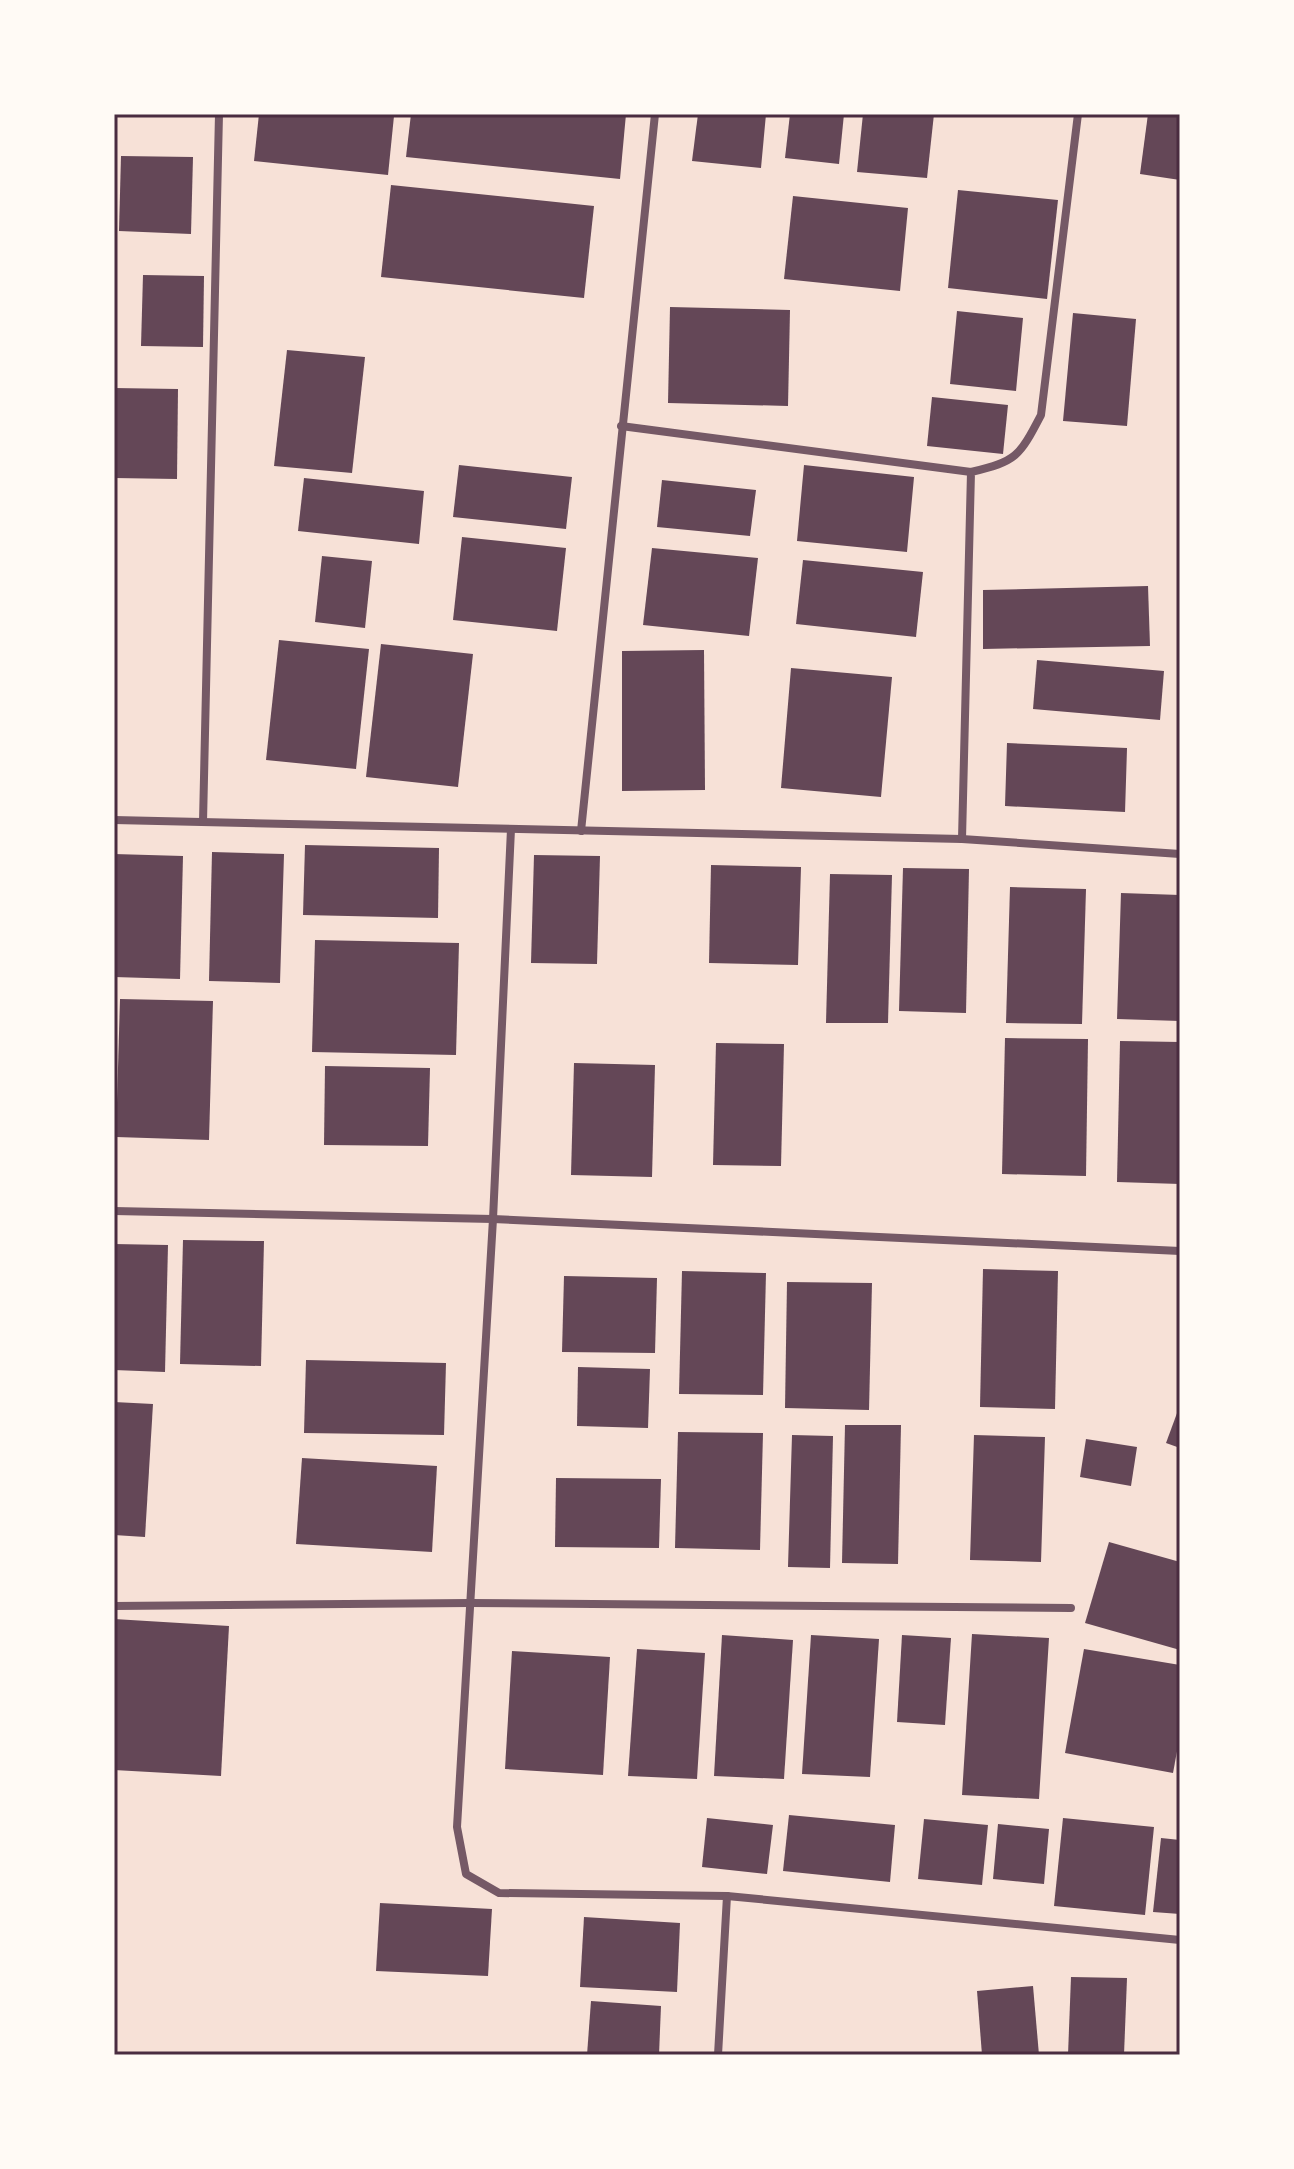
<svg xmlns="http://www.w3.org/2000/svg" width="1294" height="2169" viewBox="0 0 1294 2169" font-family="Lato,sans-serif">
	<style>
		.building { fill: #644757 }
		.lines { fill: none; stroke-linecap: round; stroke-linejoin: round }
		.minor { stroke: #755966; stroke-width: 8 }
		.neatline { fill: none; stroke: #4a2c40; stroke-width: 3 }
	</style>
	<rect width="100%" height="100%" fill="#f7e1d7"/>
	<g class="building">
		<polygon points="259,114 394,116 388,175 254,161"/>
		<polygon points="411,114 626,114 620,179 406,157"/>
		<polygon points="698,114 766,114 761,168 692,161"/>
		<polygon points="790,114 844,114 839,164 785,158"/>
		<polygon points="863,114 934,114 927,178 857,172"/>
		<polygon points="1148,114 1180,114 1180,180 1140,174"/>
		<polygon points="121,156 193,157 191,234 119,231"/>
		<polygon points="391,185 594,206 584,298 381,277"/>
		<polygon points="958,190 1058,200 1047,299 948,288"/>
		<polygon points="793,196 908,208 900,291 784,279"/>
		<polygon points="143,275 204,276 203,347 141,346"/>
		<polygon points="670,307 790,310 788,406 668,403"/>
		<polygon points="957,311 1023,318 1016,391 950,384"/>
		<polygon points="1073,313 1136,319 1127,426 1063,421"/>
		<polygon points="287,350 365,357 352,473 274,466"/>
		<polygon points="114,388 178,389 177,479 114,478"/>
		<polygon points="932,397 1008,405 1003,454 927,446"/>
		<polygon points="459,465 572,477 566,529 453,517"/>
		<polygon points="804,465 914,477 907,552 797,541"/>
		<polygon points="304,478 424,491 419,544 298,531"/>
		<polygon points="662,480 756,490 750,536 657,527"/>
		<polygon points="462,537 566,548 557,631 453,620"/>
		<polygon points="652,548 758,558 749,636 643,625"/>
		<polygon points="322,556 372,561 365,628 315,622"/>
		<polygon points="803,560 923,572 916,637 796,624"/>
		<polygon points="1148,586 1150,646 983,649 983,590"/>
		<polygon points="279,640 369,649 356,769 266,760"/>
		<polygon points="381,644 473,654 458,787 366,777"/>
		<polygon points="704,650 705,790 622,791 622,651"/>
		<polygon points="1037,660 1164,671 1160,720 1033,709"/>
		<polygon points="791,668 892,677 881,797 781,788"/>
		<polygon points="1007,743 1127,748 1125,812 1005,806"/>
		<polygon points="305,845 439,848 438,918 303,915"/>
		<polygon points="212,852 284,854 280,983 209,981"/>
		<polygon points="114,854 183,856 180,979 114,977"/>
		<polygon points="534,855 600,856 597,964 531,963"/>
		<polygon points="711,865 801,867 798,965 709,963"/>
		<polygon points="903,868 969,869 966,1013 899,1011"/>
		<polygon points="830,874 892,875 888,1023 826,1023"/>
		<polygon points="1010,887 1086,889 1082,1024 1006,1023"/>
		<polygon points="1121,893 1180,895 1180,1021 1117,1019"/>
		<polygon points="315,940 459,943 456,1055 312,1052"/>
		<polygon points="120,999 213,1001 209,1140 116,1137"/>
		<polygon points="1005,1038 1088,1039 1086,1176 1002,1174"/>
		<polygon points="1120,1041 1180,1042 1180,1184 1117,1182"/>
		<polygon points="716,1043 784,1044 781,1166 713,1165"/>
		<polygon points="574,1063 655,1065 652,1177 571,1175"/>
		<polygon points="325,1066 430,1068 428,1146 324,1145"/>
		<polygon points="183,1240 264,1241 261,1366 180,1364"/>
		<polygon points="114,1244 168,1245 165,1372 114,1370"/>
		<polygon points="983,1269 1058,1271 1055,1409 980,1407"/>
		<polygon points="682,1271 766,1273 763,1395 679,1394"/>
		<polygon points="564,1276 657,1278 655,1353 562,1352"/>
		<polygon points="787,1282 872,1283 869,1410 785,1408"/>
		<polygon points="306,1360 446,1363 444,1435 304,1433"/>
		<polygon points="578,1367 650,1369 648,1428 577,1426"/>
		<polygon points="114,1402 153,1404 145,1537 114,1535"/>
		<polygon points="1180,1405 1180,1448 1166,1443"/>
		<polygon points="845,1425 901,1425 898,1564 842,1563"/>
		<polygon points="678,1432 763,1433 760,1550 675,1548"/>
		<polygon points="792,1435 833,1436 830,1568 788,1567"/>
		<polygon points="974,1435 1045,1437 1041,1562 970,1560"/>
		<polygon points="1086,1439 1137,1447 1131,1486 1080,1477"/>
		<polygon points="302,1458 437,1466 432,1552 296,1544"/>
		<polygon points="556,1478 661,1479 659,1548 555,1547"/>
		<polygon points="1109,1542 1180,1562 1180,1650 1085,1623"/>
		<polygon points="114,1619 229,1626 221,1776 114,1770"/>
		<polygon points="972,1634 1049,1638 1039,1799 962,1795"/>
		<polygon points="722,1635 793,1640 784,1779 714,1776"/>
		<polygon points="811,1635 879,1639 870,1777 802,1774"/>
		<polygon points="902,1635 951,1638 945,1725 897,1722"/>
		<polygon points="637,1649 705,1653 697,1779 628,1776"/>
		<polygon points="1084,1649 1180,1665 1180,1735 1173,1773 1065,1753"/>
		<polygon points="512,1651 610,1657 603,1775 505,1769"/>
		<polygon points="789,1815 895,1825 890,1882 783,1871"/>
		<polygon points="707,1818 773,1825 767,1874 702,1867"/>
		<polygon points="1063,1818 1154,1827 1145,1915 1054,1906"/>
		<polygon points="924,1819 988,1825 982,1885 918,1879"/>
		<polygon points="998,1824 1049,1829 1044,1884 993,1879"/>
		<polygon points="1161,1838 1180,1840 1180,1914 1153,1912"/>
		<polygon points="380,1903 492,1909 488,1976 376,1971"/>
		<polygon points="584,1917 680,1923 677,1992 580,1987"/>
		<polygon points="1071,1977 1127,1978 1124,2055 1068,2055"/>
		<polygon points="1033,1986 1039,2055 982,2055 977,1991"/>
		<polygon points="591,2001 661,2006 659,2055 587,2055"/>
	</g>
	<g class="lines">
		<g class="minor">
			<polyline points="621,426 971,472"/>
			<polyline points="114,820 962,839 1180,854"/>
			<polyline points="203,822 219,114"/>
			<polyline points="511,829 493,1219 457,1827 466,1874 499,1893 727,1896 1180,1940"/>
			<polyline points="581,831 655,114"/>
			<path d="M 962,839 L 971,472 C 1017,461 1019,457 1041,415 L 1078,114"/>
			<polyline points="114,1211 493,1219 1180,1251"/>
			<polyline points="114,1606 470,1603 1071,1608"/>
			<polyline points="718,2055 727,1896"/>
		</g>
	</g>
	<rect width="1294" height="2169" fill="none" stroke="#fffaf5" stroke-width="232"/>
	<rect x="116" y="116" width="1062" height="1937" class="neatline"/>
</svg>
